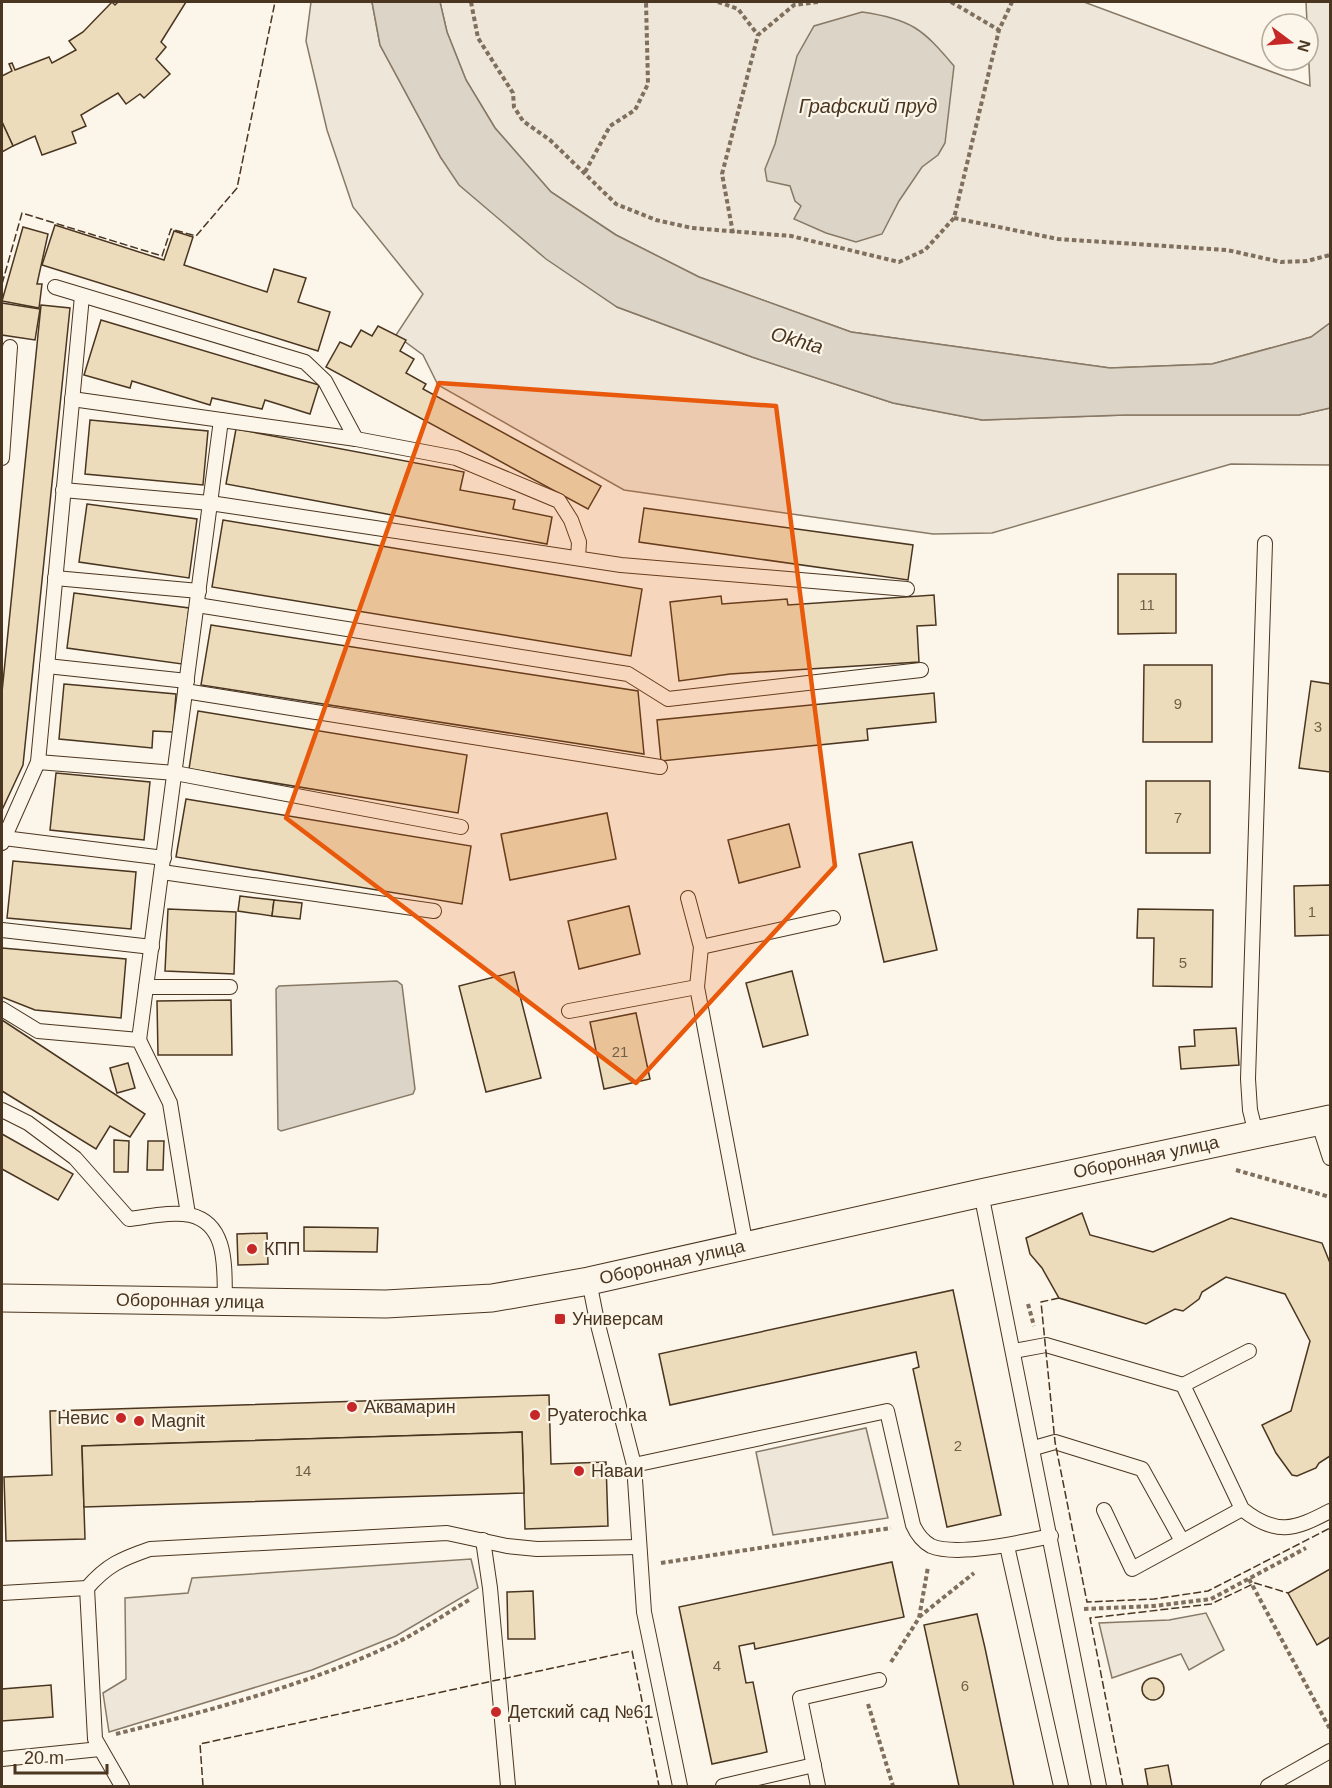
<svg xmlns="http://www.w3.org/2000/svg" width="1332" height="1788" viewBox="0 0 1332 1788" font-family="Helvetica,sans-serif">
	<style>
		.green { fill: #ede6d9; stroke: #887966; stroke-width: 1.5 }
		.water { fill: #dcd4c6; stroke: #887966; stroke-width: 1.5 }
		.building { fill: #ecdcbc; stroke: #4a3520; stroke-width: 1.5 }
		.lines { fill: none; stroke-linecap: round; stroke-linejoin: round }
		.lane-casing { stroke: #4a3520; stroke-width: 16 }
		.street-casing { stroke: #4a3520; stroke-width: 29 }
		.path { stroke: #7f6f5c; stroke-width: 4; stroke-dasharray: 4.5 3; stroke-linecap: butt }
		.lane { stroke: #fbf6e9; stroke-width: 14 }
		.street { stroke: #fbf6e9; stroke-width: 27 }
		.fence { stroke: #4a3520; stroke-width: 1.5; stroke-dasharray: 8 3; stroke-linecap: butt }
		.marked { fill: #e8590c; fill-opacity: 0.2; stroke: #e8590c; stroke-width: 4.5; stroke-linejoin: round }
		.poi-dot { fill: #c62828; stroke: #fbf6e9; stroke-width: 2 }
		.labels { text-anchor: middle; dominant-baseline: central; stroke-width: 4.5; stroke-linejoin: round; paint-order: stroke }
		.number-label { font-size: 15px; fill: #725f47 }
		.street-label { font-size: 18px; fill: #4a3520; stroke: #fbf6e9 }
		.poi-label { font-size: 18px; fill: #4a3520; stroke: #fbf6e9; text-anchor: start }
		.water-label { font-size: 20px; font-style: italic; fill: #4a3520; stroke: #fbf6e9 }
	</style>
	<rect width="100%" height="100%" fill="#fbf6e9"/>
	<g class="green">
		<polygon points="311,2 372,2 380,45 441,158 617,307 752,357 893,403 982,420 1125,415 1299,415 1330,408 1330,465 1231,464 992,533 933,534 624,490 438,385 423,355 396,335 423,294 353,207 327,130 306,41"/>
		<polygon points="440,2 1084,2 1310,86 1306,2 1330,2 1330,323 1311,337 1212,364 1110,368 851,332 699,277 616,235 551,192 495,128 466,80 447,32"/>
		<polygon points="866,1428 888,1518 773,1535 756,1452"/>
		<polygon points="471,1559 478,1588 396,1636 312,1670 109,1732 103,1693 126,1679 125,1598 188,1593 192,1578"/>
		<polygon points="1206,1613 1224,1650 1189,1670 1181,1654 1112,1678 1099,1623 1169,1620"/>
	</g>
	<g class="water">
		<polygon points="372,2 440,2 447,32 466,80 495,128 551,192 616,235 699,277 851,332 1110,368 1212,364 1311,337 1330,323 1330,408 1299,415 1125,415 982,420 893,403 752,357 617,307 546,259 459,185 441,158 380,45"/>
		<path d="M 862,12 C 911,19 923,29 954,66 L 945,143 L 938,155 L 922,167 L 899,201 L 882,234 L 856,242 L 826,233 L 794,219 L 801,206 L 795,201 L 790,186 L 767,181 L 765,169 L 775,144 L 797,56 L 814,26 Z"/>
		<polygon points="397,981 402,985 415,1089 413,1094 281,1131 278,1129 276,989 279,986"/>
	</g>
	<g class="building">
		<polygon points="112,2 115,5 118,2 186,2 161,42 166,47 156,59 170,74 144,98 140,94 126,104 118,93 81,115 86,126 72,132 76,143 42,155 35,136 13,146 2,122 2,76 12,71 9,64 12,63 15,70 49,57 52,63 76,50 69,41 83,32"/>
		<polygon points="2,122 13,146 2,152"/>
		<polygon points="55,225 164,260 174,231 193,237 184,265 267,292 274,269 306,278 298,302 330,312 318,351 42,265"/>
		<polygon points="23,227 48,234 37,284 42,284 39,308 2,301"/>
		<polygon points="2,303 40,309 35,340 2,335"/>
		<polygon points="41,305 70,308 23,765 2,810 2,692"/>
		<polygon points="101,320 319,385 310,414 265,400 262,409 212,398 210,405 132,381 130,388 84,375"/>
		<polygon points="378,326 406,340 400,351 414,359 406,373 426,384 423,389 601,486 588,509 326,367 340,342 351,347 361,330 372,336"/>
		<polygon points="90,420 208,431 203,485 85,474"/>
		<polygon points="236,429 464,472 460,490 515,500 513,509 552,517 547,544 226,484"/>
		<polygon points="87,504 197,519 189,578 79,562"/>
		<polygon points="644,508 913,545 908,580 639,542"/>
		<polygon points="223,520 642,589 631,656 212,587"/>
		<polygon points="1118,574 1176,574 1176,633 1118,634"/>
		<polygon points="74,593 189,608 182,664 67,648"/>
		<polygon points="934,595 936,625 917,626 919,662 730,674 679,681 670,602 721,596 722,604 787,599 788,605"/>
		<polygon points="211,625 638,691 644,754 201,685"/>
		<polygon points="1144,665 1212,665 1212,742 1143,742"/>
		<polygon points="1311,681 1330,684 1330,772 1299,768"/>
		<polygon points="64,684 176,694 173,732 153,731 152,748 59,739"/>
		<polygon points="934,693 936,722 867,729 868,740 661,761 657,720"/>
		<polygon points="198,711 467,755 458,813 189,769"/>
		<polygon points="56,773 150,782 144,840 50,830"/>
		<rect x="1146" y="781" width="64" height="72"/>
		<polygon points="186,799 471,846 462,904 176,857"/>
		<polygon points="607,813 616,859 510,880 501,834"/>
		<polygon points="789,824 800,867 739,883 728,840"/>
		<polygon points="912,842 937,950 884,962 859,854"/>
		<polygon points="13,861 136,872 131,929 7,918"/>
		<polygon points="1330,885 1330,935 1295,936 1294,886"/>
		<polygon points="240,896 274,900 272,916 238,911"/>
		<polygon points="274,900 302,903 300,919 272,916"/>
		<polygon points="629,906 640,954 579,969 568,921"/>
		<polygon points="168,909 236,912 234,974 165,971"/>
		<polygon points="1138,909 1213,910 1212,987 1153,986 1154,938 1137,938"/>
		<polygon points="2,948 126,959 121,1018 35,1010 2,997"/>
		<polygon points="792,971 808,1035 763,1047 746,983"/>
		<polygon points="514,972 541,1078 486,1092 459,986"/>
		<polygon points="231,1000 232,1055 158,1055 157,1001"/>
		<polygon points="636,1013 650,1079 604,1089 590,1022"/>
		<polygon points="2,1020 145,1114 130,1137 110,1126 96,1149 2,1091"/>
		<polygon points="1236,1028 1239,1065 1181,1069 1179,1047 1195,1046 1194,1030"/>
		<polygon points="128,1063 135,1088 117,1093 110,1068"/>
		<polygon points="2,1134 73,1174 58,1200 2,1169"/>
		<polygon points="114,1140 129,1141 128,1172 114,1172"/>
		<polygon points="148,1141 164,1141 163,1170 147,1170"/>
		<polygon points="1082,1213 1090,1235 1153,1252 1231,1218 1322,1243 1330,1263 1330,1456 1319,1463 1316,1468 1297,1476 1292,1475 1276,1453 1262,1425 1291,1411 1310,1341 1285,1294 1226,1277 1202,1292 1199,1299 1183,1311 1175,1309 1146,1324 1059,1298 1042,1268 1030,1254 1026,1238"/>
		<polygon points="304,1227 378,1228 377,1252 304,1251"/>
		<polygon points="267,1233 268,1264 238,1265 237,1234"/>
		<polygon points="953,1290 1001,1515 947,1527 913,1369 919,1367 916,1352 670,1405 659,1354"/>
		<polygon points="549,1395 551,1464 606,1462 608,1526 525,1529 522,1432 82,1446 85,1539 6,1541 4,1477 52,1475 50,1411"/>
		<polygon points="522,1432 524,1493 84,1507 82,1446"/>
		<polygon points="892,1562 904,1617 755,1649 754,1643 739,1646 746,1683 753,1682 767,1752 712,1764 679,1607"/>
		<polygon points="1330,1569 1330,1637 1317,1645 1288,1593"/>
		<polygon points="533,1591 535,1639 508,1639 507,1592"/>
		<polygon points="977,1614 985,1648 1014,1786 959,1786 924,1625"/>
		<circle cx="1153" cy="1689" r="11"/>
		<polygon points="51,1685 53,1717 2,1721 2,1689"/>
		<polygon points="1168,1765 1172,1786 1148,1786 1145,1769"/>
	</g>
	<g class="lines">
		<g class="lane-casing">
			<g id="lane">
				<polyline points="55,287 305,362 325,381 356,439"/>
				<polyline points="72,399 356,439 456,458 559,501 571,520 579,542 578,558"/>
				<polyline points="2,458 10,347"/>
				<polyline points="63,490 210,503 621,565 907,589"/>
				<polyline points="55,578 199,591"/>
				<polyline points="197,605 628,674 668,699 921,670"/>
				<polyline points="47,666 187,681"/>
				<polyline points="185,691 660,767"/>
				<polyline points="38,762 175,773 461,827"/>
				<polyline points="4,838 164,858"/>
				<polyline points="2,843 38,762 82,296"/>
				<polyline points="162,872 434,911"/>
				<polyline points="688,898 701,947 697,987 746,1246"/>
				<polyline points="2,930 152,947"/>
				<polyline points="701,947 833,918"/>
				<polyline points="146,987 230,987"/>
				<polyline points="2,1009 38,1031 139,1040 170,1103 188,1214"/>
				<polyline points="569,1011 697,987"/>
				<polyline points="139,1040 221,420"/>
				<path d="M 2,1110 L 28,1123 L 75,1158 L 129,1219 C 147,1217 172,1211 190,1215 C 229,1224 224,1270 225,1302"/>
				<polyline points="1318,1121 1330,1158"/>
				<polyline points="1256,1134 1250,1110 1248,1079 1265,543"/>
				<polyline points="981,1193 1099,1786"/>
				<polyline points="589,1281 597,1321 634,1465 644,1612 680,1786"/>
				<path d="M 1014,1351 L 1046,1345 L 1183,1385 L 1242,1509 C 1276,1536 1294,1530 1330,1511"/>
				<polyline points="1183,1385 1249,1351"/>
				<polyline points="1034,1448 1055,1442 1142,1469 1182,1541"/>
				<path d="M 634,1465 L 887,1411 L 913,1525 C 917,1534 922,1541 931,1546 C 957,1557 1024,1542 1051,1536"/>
				<polyline points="1104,1510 1132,1569 1242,1509"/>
				<polyline points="483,1540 490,1588 508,1786"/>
				<polyline points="1007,1546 1061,1786"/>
				<polyline points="87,1588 95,1739 122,1786"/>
				<path d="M 2,1593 L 87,1588 C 107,1565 121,1559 150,1549 L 447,1533 L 507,1546 L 537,1549 L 639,1547"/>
				<polyline points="2,1759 100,1749"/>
				<polyline points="723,1786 814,1765"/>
				<polyline points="818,1786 800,1698 879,1680"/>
				<polyline points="1268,1786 1330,1751"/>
			</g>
		</g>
		<g class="street-casing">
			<polyline id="street" points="2,1298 386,1304 492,1298 589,1281 981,1193 1330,1119"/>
		</g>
		<g class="path">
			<polyline points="471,2 478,38 513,93 514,107 523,121 550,140 616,204 656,220 692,228 791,236 899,262 925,250 954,218 999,30 1012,2"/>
			<polyline points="718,2 738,9 758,35"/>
			<polyline points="951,2 999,30"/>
			<polyline points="585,172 610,126 635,110 648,84 646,2"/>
			<polyline points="954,218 1058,239 1227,250 1281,262 1307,261 1330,255"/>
			<polyline points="733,233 722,174 758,35 794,5 818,2"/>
			<polyline points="1236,1170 1330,1197"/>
			<polyline points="1028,1304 1034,1326"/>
			<polyline points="661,1563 891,1528"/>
			<polyline points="1249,1579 1330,1729"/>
			<polyline points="1084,1609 1154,1606 1211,1599 1306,1548"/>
			<polyline points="919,1617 974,1573"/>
			<polyline points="891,1662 919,1618 928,1567"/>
			<polyline points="868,1704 893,1786"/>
			<path d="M 116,1734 C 211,1710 308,1685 398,1642 C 422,1630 445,1614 469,1600"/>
		</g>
		<use href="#lane" class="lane"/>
		<use href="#street" class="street"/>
		<g class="fence">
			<polyline points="2,284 22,213 162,256 171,229 196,236 237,188 275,2"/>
			<polyline points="1059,1298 1041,1302 1055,1442 1087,1602 1154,1599 1208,1591 1330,1528"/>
			<polyline points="203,1786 200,1744 632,1651 659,1786"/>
			<polyline points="1123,1786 1090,1618 1211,1604 1255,1583 1288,1593"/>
		</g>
	</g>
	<path class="marked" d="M 439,383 L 776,406 L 835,866 L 636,1083 L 286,818 Z"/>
	<g class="poi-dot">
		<circle cx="252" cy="1249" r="6"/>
		<rect x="554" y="1313" width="12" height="12" rx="3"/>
		<circle cx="352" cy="1407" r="6"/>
		<circle cx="535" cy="1415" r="6"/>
		<circle cx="121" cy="1418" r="6"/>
		<circle cx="139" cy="1421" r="6"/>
		<circle cx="579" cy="1471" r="6"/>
		<circle cx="496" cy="1712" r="6"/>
	</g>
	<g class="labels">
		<g class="number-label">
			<text x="1147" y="604">11</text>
			<text x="1178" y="703">9</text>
			<text x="1318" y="726">3</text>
			<text x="1178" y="817">7</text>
			<text x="1312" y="911">1</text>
			<text x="1183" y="962">5</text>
			<text x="620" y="1051">21</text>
			<text x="958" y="1445">2</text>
			<text x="303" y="1470">14</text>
			<text x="717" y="1665">4</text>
			<text x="965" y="1685">6</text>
		</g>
		<g class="street-label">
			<text transform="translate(1146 1157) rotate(-12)">Оборонная улица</text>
			<text transform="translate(672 1262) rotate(-13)">Оборонная улица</text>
			<text transform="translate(190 1301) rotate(1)">Оборонная улица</text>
		</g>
		<g class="poi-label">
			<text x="264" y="1249">КПП</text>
			<text x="572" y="1319">Универсам</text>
			<text x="364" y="1407">Аквамарин</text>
			<text x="547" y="1415">Pyaterochka</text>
			<text x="109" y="1418" text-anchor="end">Невис</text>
			<text x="151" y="1421">Magnit</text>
			<text x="591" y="1471">Наваи</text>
			<text x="508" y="1712">Детский сад №61</text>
		</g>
		<g class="water-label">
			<text x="868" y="106">Графский пруд</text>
			<text transform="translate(797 340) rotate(16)">Okhta</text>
		</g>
	</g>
	<rect width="1332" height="1788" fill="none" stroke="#4a3520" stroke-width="6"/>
	<g transform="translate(1290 42) rotate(106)"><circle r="28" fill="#fbf6e9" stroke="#b4a999" stroke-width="1.5"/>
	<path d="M0-4.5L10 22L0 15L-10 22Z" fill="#c62828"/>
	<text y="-9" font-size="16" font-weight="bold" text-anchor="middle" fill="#4a3520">N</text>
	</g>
	<path d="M15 1764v9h92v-9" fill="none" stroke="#4a3520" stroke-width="3"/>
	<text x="24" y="1764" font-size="18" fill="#4a3520" stroke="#fbf6e9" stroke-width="4.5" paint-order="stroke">20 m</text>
</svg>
